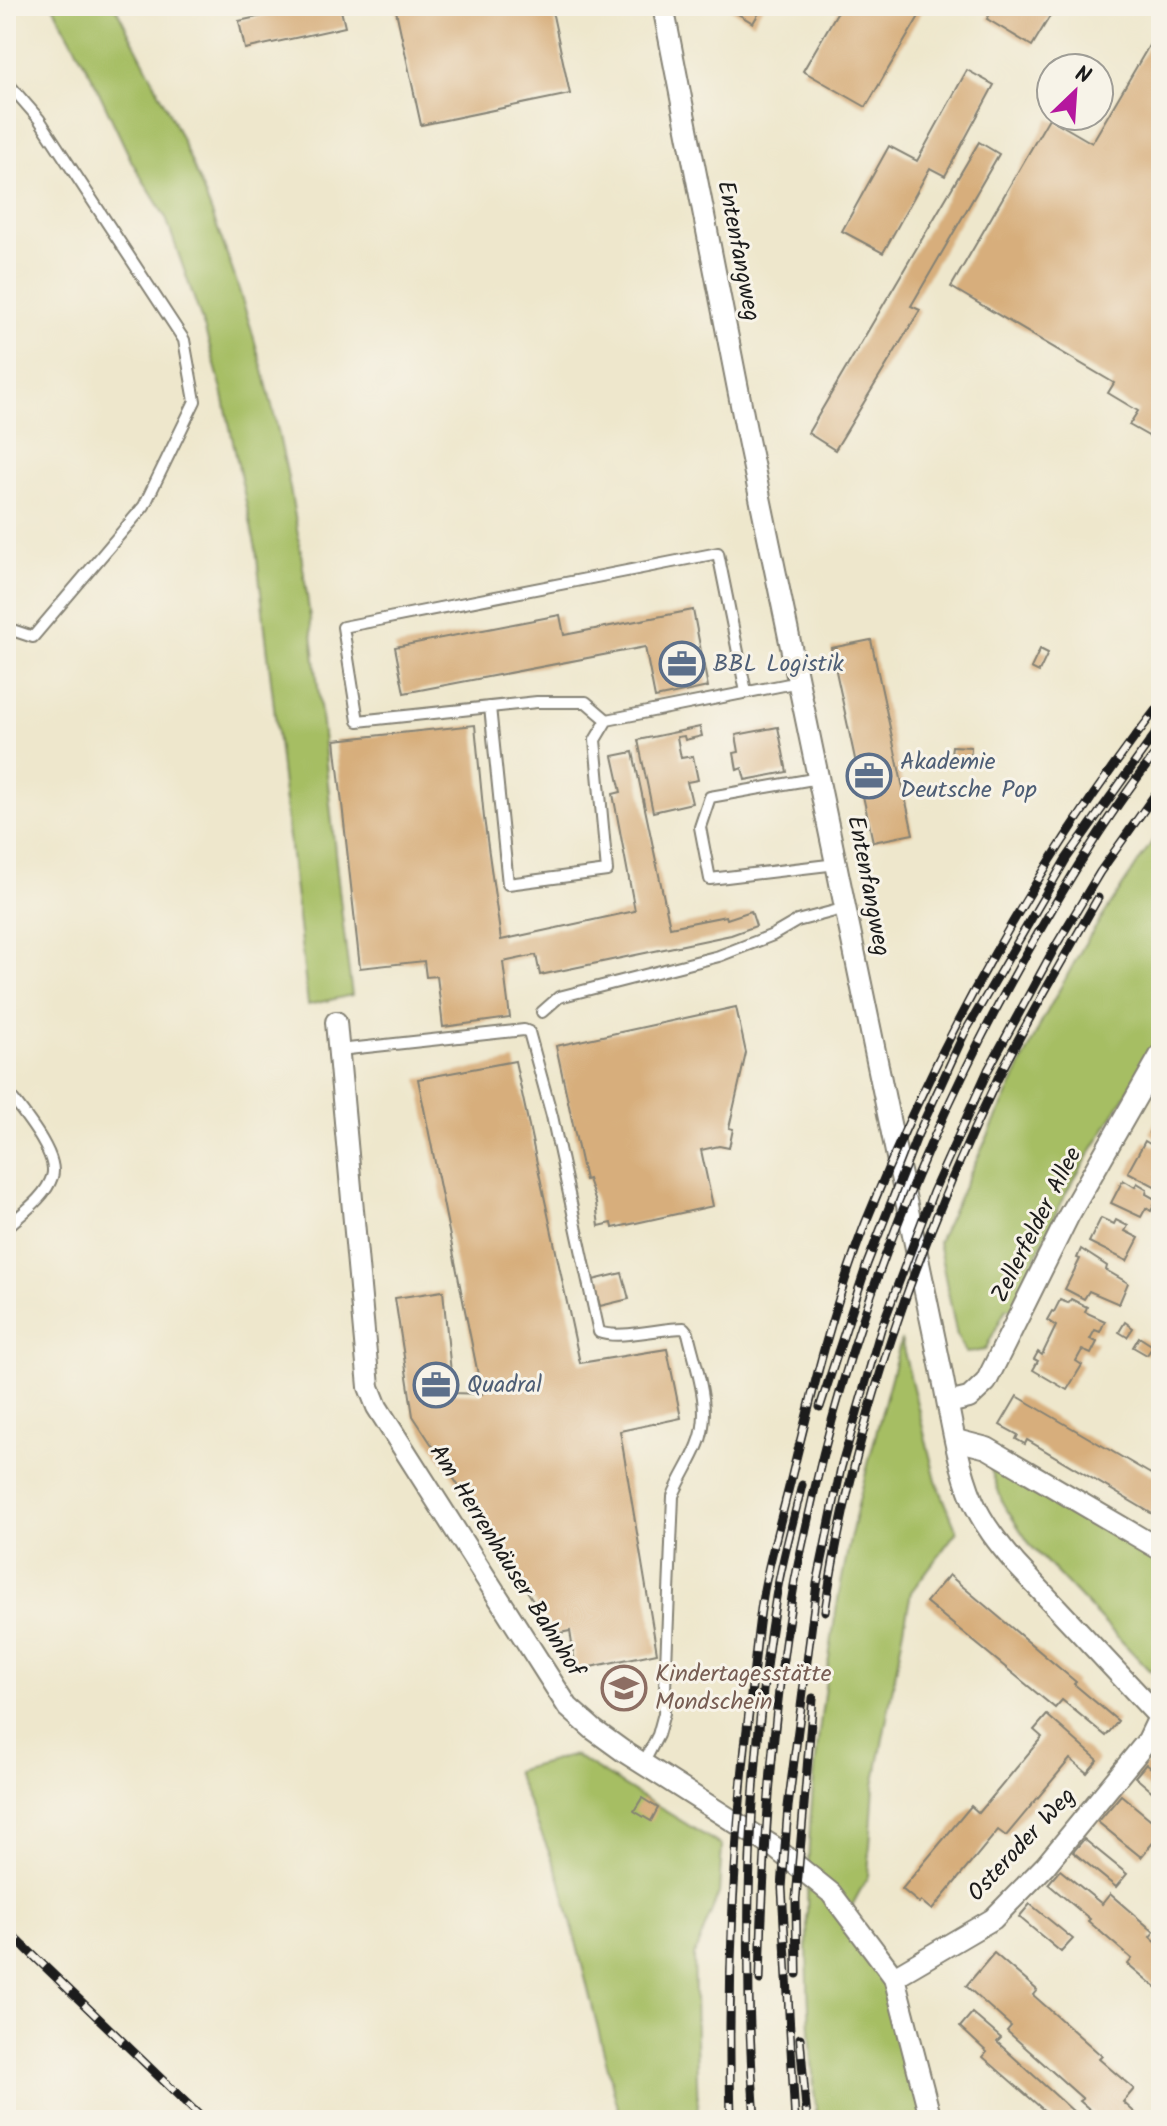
<svg xmlns="http://www.w3.org/2000/svg" width="1167" height="2126" viewBox="0 0 1167 2126" font-family="Kalam,sans-serif">
	<style>
		.green { fill: #a6be64; stroke: #616d40; stroke-width: 2 }
		.building { fill: #d7ae7b }
		.lines { fill: none; stroke-linecap: round; stroke-linejoin: round }
		.service-casing { stroke: #858274; stroke-width: 14 }
		.minor-casing { stroke: #858274; stroke-width: 24 }
		.service { stroke: #fff; stroke-width: 10 }
		.minor { stroke: #fff; stroke-width: 20 }
		.rail-casing { stroke: #1c1c1c; stroke-width: 9 }
		.rail { stroke: #f7f3e8; stroke-width: 6; stroke-dasharray: 18; stroke-linecap: butt }
		.labels { text-anchor: middle; dominant-baseline: central; stroke-width: 6; stroke-linejoin: round; paint-order: stroke }
		.street-label { font-size: 24px; fill: #1c1c1c; stroke: #f7f3e8 }
		.service-label { font-size: 24px; fill: #4e5e75; stroke: #f7f3e8; text-anchor: start }
		.education-label { font-size: 24px; fill: #785e54; stroke: #f7f3e8; text-anchor: start }
	</style>
	<rect width="100%" height="100%" fill="#f7f3e8"/>
	<filter id="ink" filterUnits="userSpaceOnUse"><feTurbulence type="fractalNoise" baseFrequency=".0125" numOctaves="2"/><feDisplacementMap in="SourceGraphic" scale="16" xChannelSelector="R" yChannelSelector="G"/><feConvolveMatrix kernelMatrix="1 2 1 2 8 2 1 2 1" color-interpolation-filters="sRGB"/></filter>
	<filter id="wash" filterUnits="userSpaceOnUse"><feTurbulence type="fractalNoise" baseFrequency=".006" numOctaves="4" result="noise"/><feDisplacementMap in="SourceGraphic" scale="32" xChannelSelector="R" yChannelSelector="G"/><feGaussianBlur stdDeviation="1.8" result="paint"/><feColorMatrix in="noise" values="0 0 0 0 0 0 0 0 0 0 0 0 0 0 0 0 0 1.4 0 .05"/><feComposite in="paint" operator="in"/></filter>
	<g filter="url(#wash)">
		<rect width="100%" height="100%" fill="#eee7cc"/>
		<g class="green">
			<path d="M 53,6 L 115,6 C 137,49 160,91 180,136 C 227,242 263,354 286,468 C 321,642 327,820 352,995 L 308,1005 L 256,549 L 222,390 L 205,330 L 166,218 L 132,162 L 92,77 Z"/>
			<polygon points="1161,828 1161,1037 1063,1198 1012,1309 1006,1309 985,1350 966,1353 957,1336 938,1242 1042,1021 1084,945"/>
			<path d="M 901,1340 L 936,1480 L 957,1531 L 911,1592 L 874,1786 L 868,1876 L 848,1913 L 894,1977 L 927,2120 L 817,2120 C 809,2038 805,1954 808,1871 C 810,1789 822,1705 834,1624 C 849,1528 876,1434 901,1340 Z"/>
			<polygon points="991,1459 1161,1559 1161,1672 1149,1670 1031,1546 1003,1504 988,1461"/>
			<polygon points="574,1755 722,1846 719,1893 694,1955 698,2120 621,2120 560,1878 515,1771"/>
		</g>
		<g id="blocks">
			<g class="building">
				<polygon points="307,6 340,6 345,27 245,49 239,21"/>
				<polygon points="395,6 551,6 570,94 421,125"/>
				<polygon points="725,6 763,6 753,23"/>
				<polygon points="841,6 925,6 866,107 803,71"/>
				<polygon points="995,6 1056,6 1032,46 987,19"/>
				<polygon points="1161,25 1161,443 1129,425 1138,411 1108,393 1114,383 951,287 1049,118 1092,143"/>
				<polygon points="967,70 994,85 945,176 930,168 883,253 842,231 889,146 917,161"/>
				<polygon points="979,142 999,154 911,306 920,310 835,450 808,433"/>
				<polygon points="693,610 708,687 655,698 645,647 404,693 395,647 560,615 564,635"/>
				<polygon points="871,640 913,834 873,842 831,648"/>
				<polygon points="1040,649 1048,653 1039,672 1031,668"/>
				<polygon points="475,725 484,818 501,940 635,911 613,794 621,792 613,756 633,752 670,927 726,916 727,919 751,911 756,926 731,935 540,975 536,955 503,962 510,1018 443,1027 437,976 426,977 424,961 360,968 335,740"/>
				<polygon points="700,727 702,736 685,740 684,736 677,737 681,758 693,756 698,780 687,782 692,803 653,812 638,740"/>
				<polygon points="778,727 787,772 745,780 742,768 737,770 734,753 739,752 736,735"/>
				<polygon points="952,746 971,747 970,764 950,762"/>
				<polygon points="736,1007 746,1053 729,1128 733,1129 729,1148 719,1146 701,1150 713,1206 613,1228 612,1223 599,1226 596,1203 588,1179 585,1180 556,1046"/>
				<polygon points="515,1061 580,1363 667,1349 681,1418 620,1431 657,1653 576,1670 570,1631 555,1634 413,1416 395,1298 443,1291 453,1393 482,1394 418,1079"/>
				<polygon points="1161,1111 1161,1140 1149,1133"/>
				<polygon points="1145,1141 1155,1147 1157,1143 1161,1146 1161,1164 1156,1173 1161,1177 1160,1189 1128,1172"/>
				<polygon points="1123,1180 1135,1187 1137,1183 1147,1189 1146,1194 1157,1200 1151,1211 1146,1208 1141,1217 1111,1203"/>
				<polygon points="1101,1218 1114,1224 1116,1220 1128,1226 1125,1231 1139,1238 1127,1261 1089,1242"/>
				<polygon points="1081,1249 1107,1266 1106,1270 1128,1283 1119,1304 1089,1291 1084,1299 1065,1289 1080,1259 1077,1258"/>
				<polygon points="622,1273 629,1299 600,1306 593,1280"/>
				<polygon points="1071,1299 1087,1307 1085,1312 1105,1321 1100,1332 1095,1330 1090,1339 1097,1342 1091,1354 1082,1350 1076,1361 1082,1365 1067,1390 1033,1370 1038,1361 1034,1359 1038,1352 1042,1355 1056,1326 1047,1320 1052,1311 1054,1312 1060,1300 1068,1303"/>
				<polygon points="1125,1322 1133,1328 1127,1337 1119,1332"/>
				<polygon points="1139,1337 1153,1346 1147,1355 1133,1347"/>
				<polygon points="1017,1396 1161,1480 1161,1519 1027,1440 1025,1444 1016,1439 1018,1435 1000,1425"/>
				<polygon points="949,1575 1076,1682 1074,1684 1118,1721 1106,1736 1062,1700 1055,1708 926,1602"/>
				<polygon points="1047,1715 1098,1760 1087,1773 1070,1759 1006,1836 998,1830 932,1910 921,1901 919,1903 902,1889 971,1806 979,1813 1042,1737 1034,1730"/>
				<polygon points="1146,1764 1161,1776 1161,1799 1135,1777"/>
				<polygon points="1121,1795 1161,1828 1161,1833 1141,1857 1098,1822"/>
				<polygon points="642,1798 658,1808 651,1821 634,1811"/>
				<polygon points="1084,1839 1127,1874 1116,1887 1073,1852"/>
				<polygon points="1060,1870 1102,1904 1110,1894 1154,1932 1150,1937 1161,1947 1161,1992 1128,1964 1132,1959 1088,1921 1090,1919 1048,1884"/>
				<polygon points="1030,1904 1073,1939 1061,1952 1019,1917"/>
				<polygon points="994,1953 1037,1990 1033,1995 1102,2056 1099,2059 1134,2089 1123,2102 1143,2120 1102,2120 1080,2101 1083,2099 1007,2031 1011,2026 966,1986"/>
				<polygon points="972,2013 1001,2038 997,2042 1073,2111 1065,2120 1055,2120 983,2057 987,2052 960,2027"/>
			</g>
		</g>
	</g>
	<g filter="url(#ink)">
		<use href="#blocks" fill-opacity="0" stroke="#858274" stroke-width="2"/>
		<g class="lines">
			<g class="service-casing">
				<g id="service">
					<polyline points="6,81 39,119 184,340 195,401 144,506 33,637 6,628"/>
					<polyline points="490,707 508,884 607,871 595,740 607,720 799,682"/>
					<polyline points="607,720 586,702 537,702 358,721 343,627 718,553 746,692"/>
					<polyline points="819,778 710,797 700,827 710,879 837,864"/>
					<polyline points="542,1012 559,997 719,956 773,935 797,921 846,908"/>
					<path d="M 339,1050 L 524,1030 L 529,1032 L 552,1116 L 599,1332 C 619,1340 660,1328 684,1328 L 688,1333 C 696,1368 713,1410 698,1445 C 691,1463 680,1478 673,1496 L 664,1713 L 658,1735 L 643,1764"/>
					<path d="M 6,1090 C 19,1108 60,1155 52,1177 C 45,1198 22,1213 6,1228"/>
				</g>
			</g>
			<g class="minor-casing">
				<g id="minor">
					<path d="M 663,6 L 747,435 L 941,1369 C 950,1413 956,1460 973,1501 C 983,1524 999,1544 1015,1563 L 1161,1719"/>
					<polyline points="336,1022 367,1365 369,1387 377,1407 568,1707 594,1730 623,1751 774,1847 831,1893 894,1977 931,2120"/>
					<polyline points="948,1403 969,1398 986,1382 1069,1215 1161,1054"/>
					<polyline points="956,1440 987,1448 1161,1550"/>
					<polyline points="894,1977 993,1919 1045,1866 1148,1740 1161,1713"/>
				</g>
			</g>
			<use href="#service" class="service"/>
			<use href="#minor" class="minor"/>
			<g class="rail-casing">
				<g id="rail">
					<polyline points="820,1407 867,1264 918,1134 964,1034 1066,859 1161,726"/>
					<path d="M 825,1611 C 852,1429 918,1243 998,1078 C 1029,1017 1064,958 1098,898"/>
					<polyline points="6,1929 204,2120"/>
					<polyline points="797,1974 796,1899 813,1698"/>
					<path d="M 760,1980 C 763,1854 771,1729 791,1604 C 795,1576 802,1547 808,1519 C 848,1333 917,1155 1008,987 C 1052,907 1103,819 1161,747"/>
					<polyline points="800,2038 807,2120"/>
					<path d="M 731,2120 C 727,1977 733,1838 751,1695 C 755,1660 758,1624 764,1590 C 771,1553 782,1516 791,1479 C 812,1393 833,1306 865,1224 C 938,1042 1040,857 1161,703"/>
					<path d="M 755,2120 C 742,1946 748,1770 776,1597 C 782,1560 793,1522 802,1485"/>
					<polyline points="795,2120 782,1888 788,1807 817,1584 841,1468 881,1329 933,1192 988,1070 1055,947 1100,872 1161,786"/>
				</g>
			</g>
			<use href="#rail" class="rail"/>
		</g>
	</g>
	<defs>
		<g id="office-ring" transform="scale(2.3)"><circle r="9.5" fill="#f7f3e8" stroke="#5c6f8a" stroke-width="1.5"/><path d="M-6-3h4V-5.5h4V-3h4V5H-6ZM-1-4.5V-3h2v-1.5ZM-6 0V1H6V0Z" fill="#5c6f8a"/></g>
		<g id="school-ring" transform="scale(2.3)"><circle r="9.5" fill="#f7f3e8" stroke="#8d6e63" stroke-width="1.5"/><path d="M0-5L7-2L0 1L-7-2ZM-4 1L0 2.5L4 1V4Q0 6-4 4Z" fill="#8d6e63"/></g>
	</defs>
	<g fill-rule="evenodd">
		<use href="#office-ring" x="682" y="664"/>
		<use href="#office-ring" x="869" y="776"/>
		<use href="#office-ring" x="436" y="1385"/>
		<use href="#school-ring" x="624" y="1688"/>
	</g>
	<g class="labels">
		<g class="street-label">
			<text transform="translate(738 251) rotate(79)">Entenfangweg</text>
			<text transform="translate(868 886) rotate(79)">Entenfangweg</text>
			<text transform="translate(1037 1225) rotate(-63)">Zellerfelder Allee</text>
			<text transform="translate(506 1561) rotate(58)">Am Herrenhäuser Bahnhof</text>
			<text transform="translate(1022 1845) rotate(-47)">Osteroder Weg</text>
		</g>
		<g class="service-label">
			<text x="713" y="664">BBL Logistik</text>
			<text x="900" y="762">Akademie<tspan x="900" dy="28">Deutsche Pop</tspan></text>
			<text x="467" y="1385">Quadral</text>
		</g>
		<g class="education-label">
			<text x="655" y="1674">Kindertagesstätte<tspan x="655" dy="28">Mondschein</tspan></text>
		</g>
	</g>
	<rect width="1167" height="2126" fill="none" stroke="#f7f3e8" stroke-width="32"/>
	<g transform="translate(1075 92) rotate(25)"><circle r="38" fill="#f7f3e8" stroke="#9f9d96" stroke-width="2"/>
	<path d="M0-6L14 30L0 20L-14 30Z" fill="#b5179e"/>
	<text y="-12" font-size="22" font-weight="bold" text-anchor="middle" fill="#1c1c1c">N</text>
	</g>
</svg>
